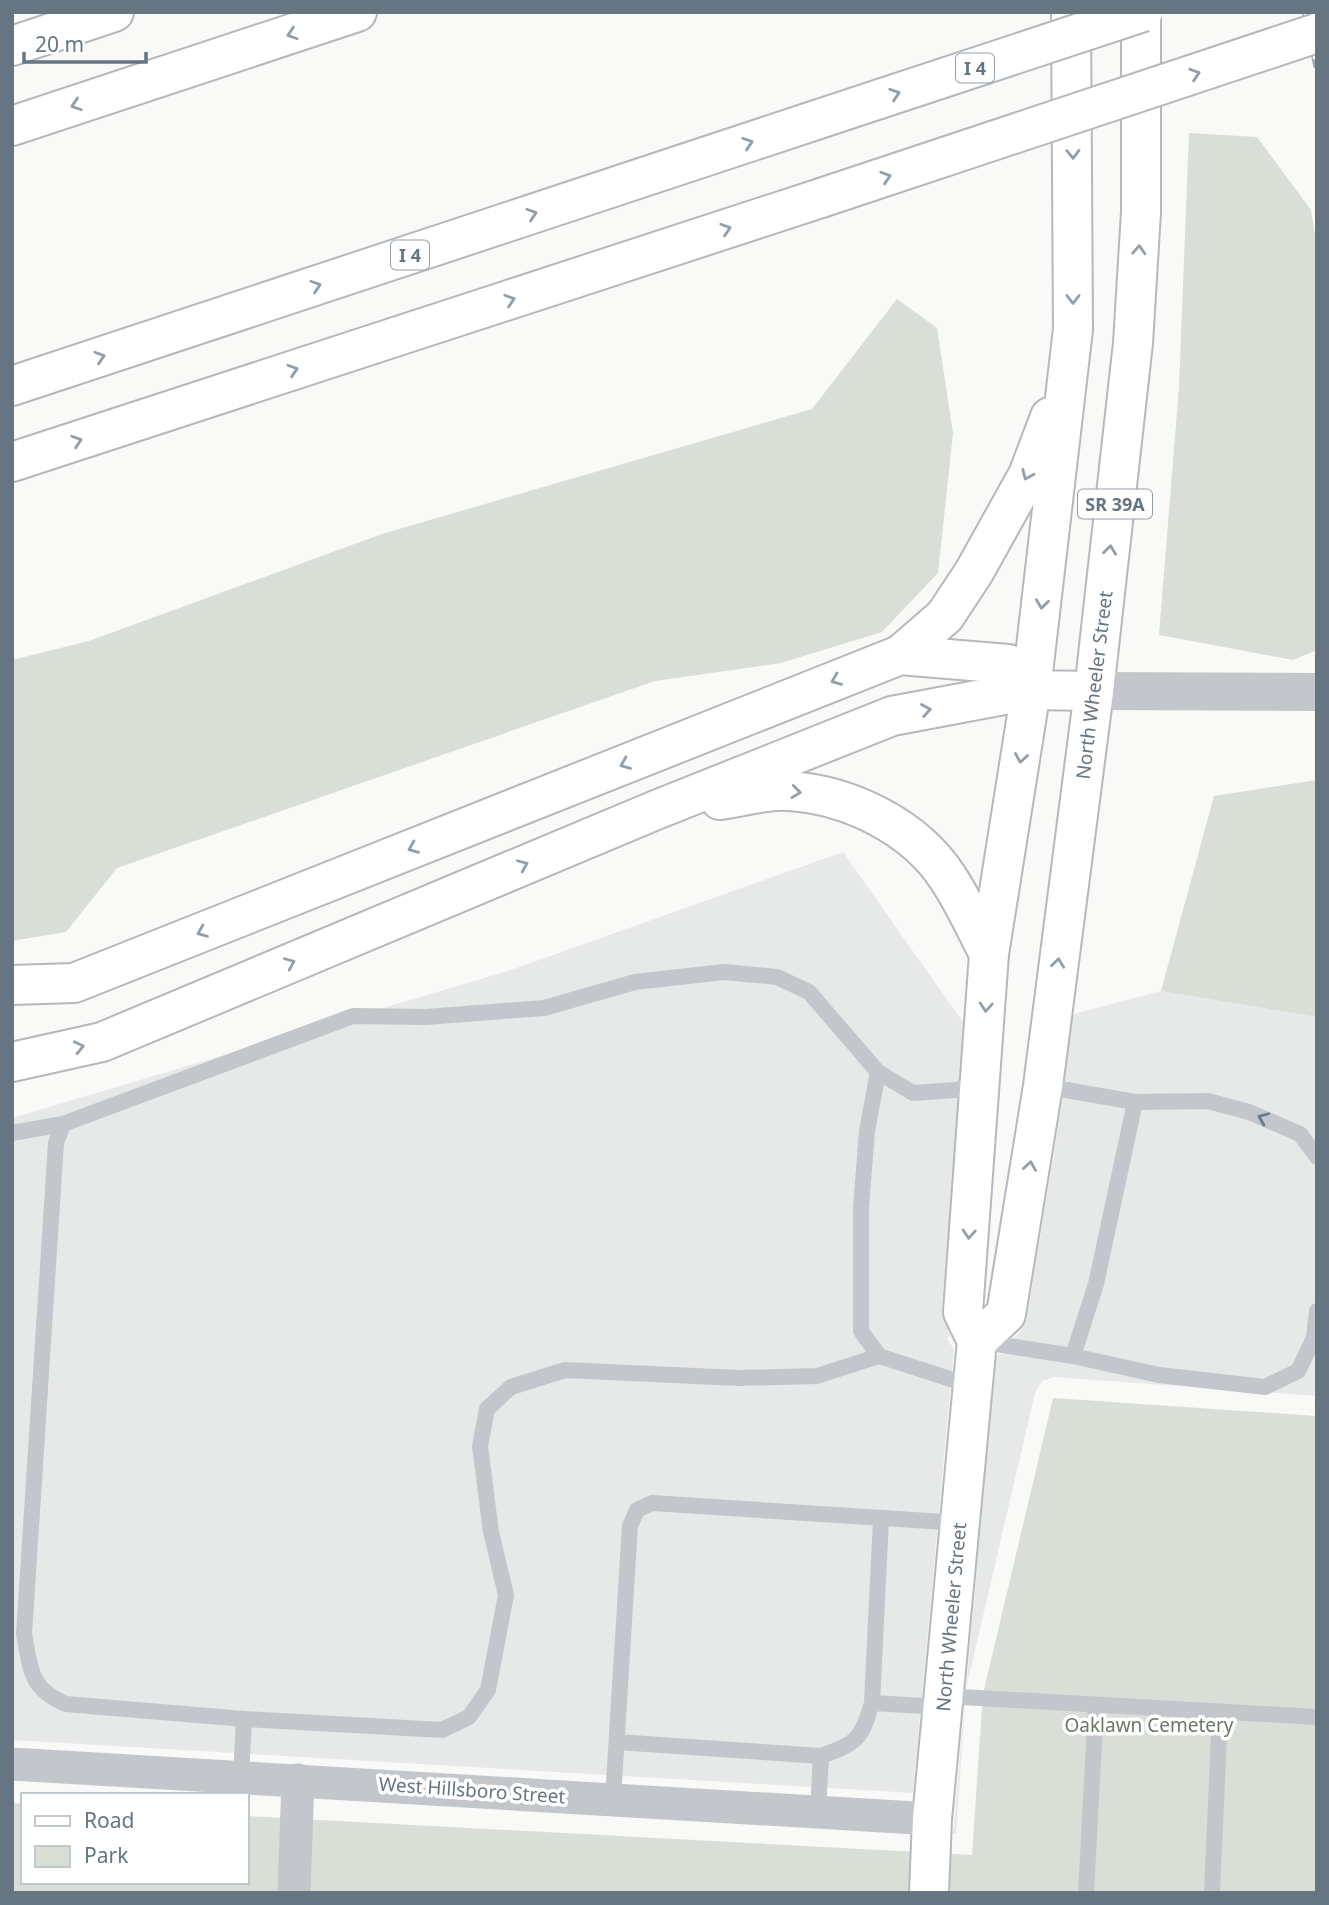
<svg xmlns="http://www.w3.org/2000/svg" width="1329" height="1905" viewBox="0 0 1329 1905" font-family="'Noto Sans',sans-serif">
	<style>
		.built { fill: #e7e8e8 }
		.green { fill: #d9ded6 }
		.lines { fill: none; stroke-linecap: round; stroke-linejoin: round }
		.secondary-casing { stroke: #b3b9be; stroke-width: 42 }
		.primary-casing { stroke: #b4b9bd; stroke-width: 42 }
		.motorway-casing { stroke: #b4b8bc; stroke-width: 42 }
		.service { stroke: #c3c7cb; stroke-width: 16 }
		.minor { stroke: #c3c7cb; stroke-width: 33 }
		.tertiary { stroke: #c3c7cb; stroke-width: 38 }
		.secondary { stroke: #fff; stroke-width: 38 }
		.primary { stroke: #fff; stroke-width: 38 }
		.motorway { stroke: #fff; stroke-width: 38 }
		.rail-casing { stroke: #a2a9af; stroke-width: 8 }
		.rail { stroke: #fff; stroke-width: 5; stroke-dasharray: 16; stroke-linecap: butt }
		.motorway-bridge-casing { stroke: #b4b8bc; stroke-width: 42; stroke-linecap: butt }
		.motorway-bridge { stroke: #fff; stroke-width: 38 }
		.oneway { stroke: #939fa8 }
		.oneway2 { stroke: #6a7a86 }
		.labels { text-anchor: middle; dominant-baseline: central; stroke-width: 7; stroke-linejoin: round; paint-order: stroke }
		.shield { fill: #fff; stroke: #939fa8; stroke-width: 2 }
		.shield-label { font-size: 18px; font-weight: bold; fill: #657682 }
		.street-label { font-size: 19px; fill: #657682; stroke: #fff }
		.park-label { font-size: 19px; fill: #687a64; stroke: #fff }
	</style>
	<rect width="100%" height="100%" fill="#f9f9f7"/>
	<g class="built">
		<polygon points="843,852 965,1025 942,1310 950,1335 947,1339 954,1349 913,1793 12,1740 12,1118 508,971"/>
		<polygon points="1161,991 1317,1017 1317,1396 1054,1377 1042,1381 1035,1393 966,1689 956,1834 953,1834 966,1689 996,1356 1005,1352 1003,1348 1020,1332 1027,1318 1064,1090 1070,1015"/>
	</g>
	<g class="green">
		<polygon points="1189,133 1257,137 1311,210 1317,248 1317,650 1293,660 1159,635 1179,387"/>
		<polygon points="897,299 937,328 953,433 938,573 882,632 781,663 655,681 117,868 66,932 12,941 12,660 89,641 382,534 812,409"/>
		<polygon points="1317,780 1317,1017 1161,991 1214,796"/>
		<polygon points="1053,1398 1317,1416 1317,1893 12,1893 12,1803 23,1804 23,1882 247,1882 247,1816 972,1855 983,1694"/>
	</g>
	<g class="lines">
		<g class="secondary-casing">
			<g id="secondary">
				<polyline points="977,1341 1006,1314 1043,1086 1094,691"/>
				<polyline points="929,1893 932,1819 977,1341 963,1312 989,954 1031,690"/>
			</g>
		</g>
		<g class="primary-casing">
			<g id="primary">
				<polyline points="1071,12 1073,329 1031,690 1094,691 1133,343 1141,212 1141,12"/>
				<polyline points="900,655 945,616 974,572 1028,475 1050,417"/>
			</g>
		</g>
		<g class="motorway-casing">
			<g id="motorway">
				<polyline points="12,46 114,12"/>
				<polyline points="12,126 357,12"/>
				<polyline points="12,386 807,123"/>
				<polyline points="12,462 821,198"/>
				<path d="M 720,800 C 742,797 768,789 789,791 C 850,795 915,827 948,878 C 964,902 976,929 989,954"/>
				<polyline points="12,985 74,983 900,655 1008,664 1031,690"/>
				<polyline points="12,1062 102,1042 656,810 892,716 1031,690"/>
			</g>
		</g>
		<g class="service">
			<polyline points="878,1072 867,1131 861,1207 861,1331 879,1356 972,1386"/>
			<polyline points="1043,1086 1135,1102 1208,1101 1249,1112 1300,1134 1317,1157"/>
			<polyline points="12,1133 63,1124"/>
			<polyline points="983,1342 1073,1356 1096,1284 1135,1102"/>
			<polyline points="1073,1356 1159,1375 1265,1387 1298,1371 1314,1338 1317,1311"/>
			<polyline points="943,1696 1317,1717"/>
			<polyline points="872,1703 881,1519"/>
			<polyline points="244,1719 442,1730 469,1717 488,1690 506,1595 491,1532 480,1446 487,1409 511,1387 565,1370 738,1378 817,1376 879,1356"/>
			<polyline points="617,1742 821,1756 818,1811"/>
			<path d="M 821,1756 C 857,1743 861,1740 872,1703 L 942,1707"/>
			<path d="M 241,1776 L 244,1719 L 66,1704 C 29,1688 31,1670 24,1634 L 56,1143 L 63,1124 L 353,1016 L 426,1017 L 544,1008 L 635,982 L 724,972 L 777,977 L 809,992 L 878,1072 L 913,1093 L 955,1090 L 978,1085"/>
			<polyline points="613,1799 630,1526 637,1510 652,1503 960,1523"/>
			<polyline points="1086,1893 1096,1705"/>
			<polyline points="1212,1893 1220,1712"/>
		</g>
		<g class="minor">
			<polyline points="12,1764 932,1819"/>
			<polyline points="294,1893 298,1780"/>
		</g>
		<polyline class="tertiary" points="1094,691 1317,692"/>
		<use href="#secondary" class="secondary"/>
		<use href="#primary" class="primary"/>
		<use href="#motorway" class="motorway"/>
		<g class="rail-casing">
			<polyline id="rail" points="1306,12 1317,65"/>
		</g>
		<use href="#rail" class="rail"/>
		<g class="motorway-bridge-casing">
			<g id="motorway-bridge">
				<polyline points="807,123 1143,12"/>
				<polyline points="821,198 1317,33"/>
			</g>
		</g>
		<use href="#motorway-bridge" class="motorway-bridge"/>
	</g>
	<defs><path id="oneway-chevron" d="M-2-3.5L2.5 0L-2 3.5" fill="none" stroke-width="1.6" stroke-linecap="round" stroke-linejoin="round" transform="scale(1.75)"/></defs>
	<g class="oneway">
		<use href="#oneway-chevron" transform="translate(292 34) rotate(162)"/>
		<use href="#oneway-chevron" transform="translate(1195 74) rotate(-18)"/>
		<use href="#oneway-chevron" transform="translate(895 94) rotate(-18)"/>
		<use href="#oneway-chevron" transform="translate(76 105) rotate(162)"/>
		<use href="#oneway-chevron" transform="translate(748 143) rotate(-18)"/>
		<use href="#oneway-chevron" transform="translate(1073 154) rotate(89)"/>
		<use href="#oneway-chevron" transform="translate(886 177) rotate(-18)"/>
		<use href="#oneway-chevron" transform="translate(532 214) rotate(-18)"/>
		<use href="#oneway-chevron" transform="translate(726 229) rotate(-18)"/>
		<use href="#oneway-chevron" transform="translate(1139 250) rotate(-87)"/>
		<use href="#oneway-chevron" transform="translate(316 286) rotate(-18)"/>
		<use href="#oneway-chevron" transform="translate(1073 299) rotate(90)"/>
		<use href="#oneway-chevron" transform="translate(510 300) rotate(-18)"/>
		<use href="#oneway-chevron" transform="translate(100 357) rotate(-18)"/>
		<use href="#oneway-chevron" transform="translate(293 370) rotate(-18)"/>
		<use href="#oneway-chevron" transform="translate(77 441) rotate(-18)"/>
		<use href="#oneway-chevron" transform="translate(1027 475) rotate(114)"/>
		<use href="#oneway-chevron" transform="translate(1110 550) rotate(-83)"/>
		<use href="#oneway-chevron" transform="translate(1042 604) rotate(97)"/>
		<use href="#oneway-chevron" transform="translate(836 680) rotate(158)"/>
		<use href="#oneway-chevron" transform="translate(926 710) rotate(-10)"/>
		<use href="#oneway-chevron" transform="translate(1021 758) rotate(99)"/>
		<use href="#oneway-chevron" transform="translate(625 764) rotate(158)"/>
		<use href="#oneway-chevron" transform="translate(796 792) rotate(7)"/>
		<use href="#oneway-chevron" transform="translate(413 848) rotate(158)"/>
		<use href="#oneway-chevron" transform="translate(523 865) rotate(-23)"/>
		<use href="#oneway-chevron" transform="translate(202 932) rotate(158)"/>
		<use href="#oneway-chevron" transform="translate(290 963) rotate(-23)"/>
		<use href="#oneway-chevron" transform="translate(1058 963) rotate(-83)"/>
		<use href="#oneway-chevron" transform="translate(986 1007) rotate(94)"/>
		<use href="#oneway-chevron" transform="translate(79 1047) rotate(-13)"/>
		<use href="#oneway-chevron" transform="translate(1030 1166) rotate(-81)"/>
		<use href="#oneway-chevron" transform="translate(969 1234) rotate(94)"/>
	</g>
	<use class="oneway2" href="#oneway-chevron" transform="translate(1263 1118) rotate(-157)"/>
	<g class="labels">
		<g class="shield">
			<rect x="956" y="53.5" width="38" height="29" rx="5"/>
			<rect x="391" y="240.5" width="38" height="29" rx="5"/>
			<rect x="1078" y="489.5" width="74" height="29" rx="5"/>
		</g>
		<g class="shield-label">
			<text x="975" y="68">I 4</text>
			<text x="410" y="255">I 4</text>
			<text x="1115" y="504">SR 39A</text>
		</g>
		<g class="street-label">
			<text transform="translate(1094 685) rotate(-83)">North Wheeler Street</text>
			<text transform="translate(951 1617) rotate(-85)">North Wheeler Street</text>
			<text transform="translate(472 1790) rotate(4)">West Hillsboro Street</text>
		</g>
		<g class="park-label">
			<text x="1149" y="1725">Oaklawn Cemetery</text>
		</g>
	</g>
	<rect width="1329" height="1905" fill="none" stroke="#657682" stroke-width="28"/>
	<rect x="21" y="1793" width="228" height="91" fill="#ffffff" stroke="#c1c8cd" stroke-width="2"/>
	<rect x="35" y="1816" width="35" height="10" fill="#ffffff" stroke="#c1c8cd" stroke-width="2"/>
	<text x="84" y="1828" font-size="21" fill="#657682">Road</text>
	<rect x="35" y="1846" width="35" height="21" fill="#d9ded6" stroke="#c1c8cd" stroke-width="2"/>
	<text x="84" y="1863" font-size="21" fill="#657682">Park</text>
	<path d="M24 52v10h122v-10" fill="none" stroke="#657682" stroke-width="3.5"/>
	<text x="35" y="52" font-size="21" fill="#657682" stroke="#ffffff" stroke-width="5" paint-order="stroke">20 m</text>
</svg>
